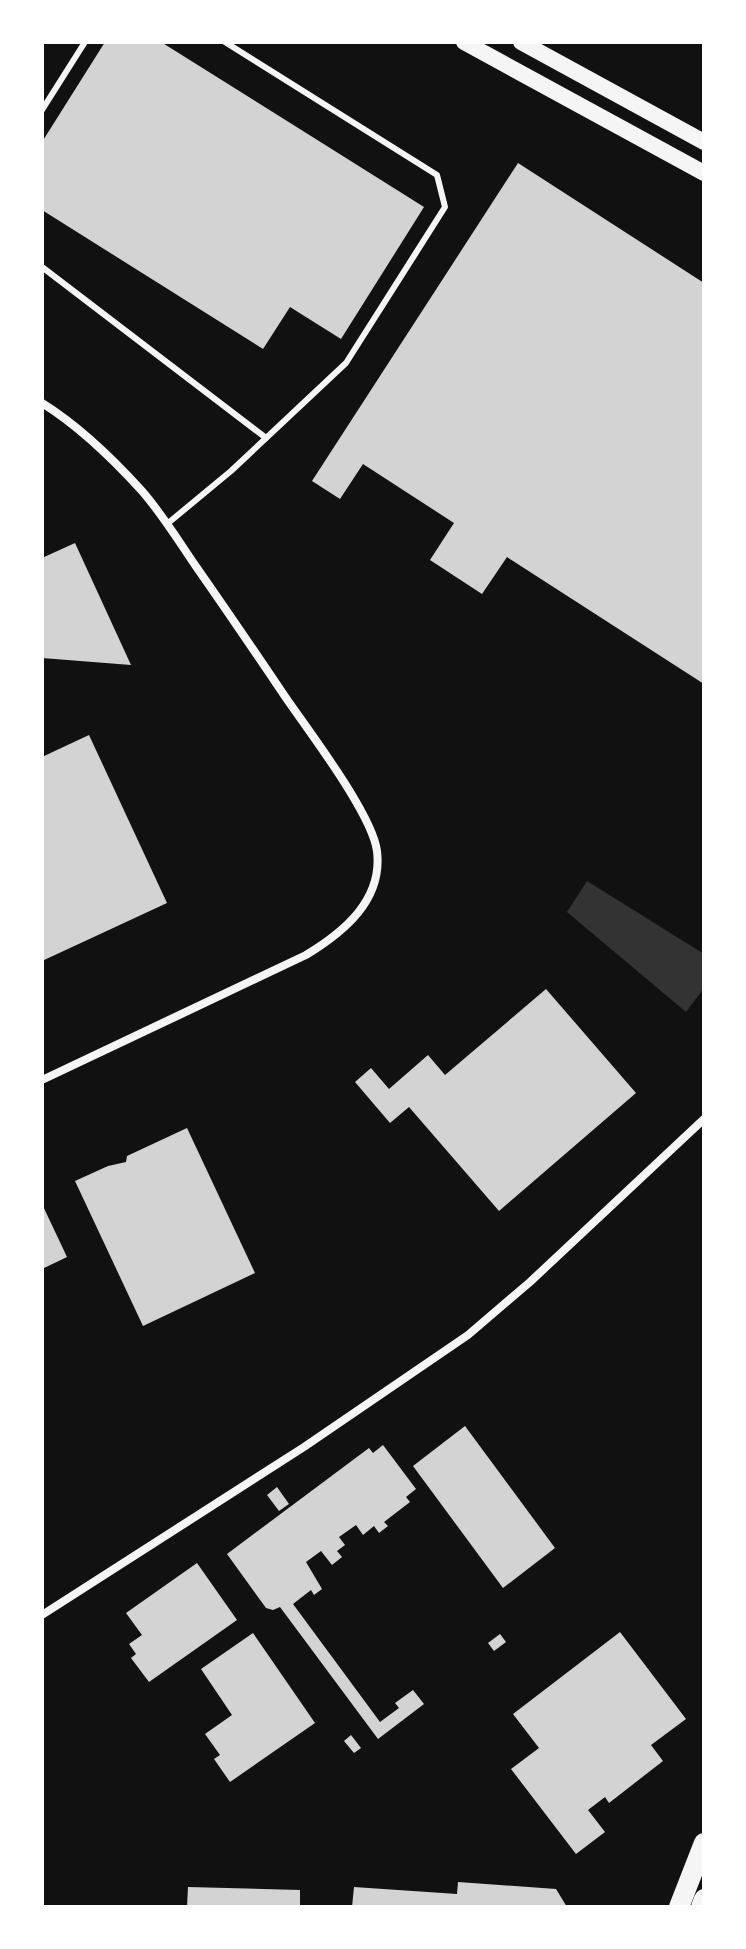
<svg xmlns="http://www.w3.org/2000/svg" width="746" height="1949" viewBox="0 0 746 1949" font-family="Montserrat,sans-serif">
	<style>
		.water { fill: #333 }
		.building { fill: #d3d3d3 }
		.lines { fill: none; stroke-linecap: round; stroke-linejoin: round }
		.service { stroke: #f5f5f5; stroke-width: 6 }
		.minor { stroke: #f5f5f5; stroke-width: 8 }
		.secondary { stroke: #f5f5f5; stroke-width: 16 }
		.primary { stroke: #f5f5f5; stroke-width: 20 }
	</style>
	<rect width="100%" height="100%" fill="#111"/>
	<polygon class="water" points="587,881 704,954 704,988 686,1012 567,912"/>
	<g class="building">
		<polygon points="105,42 161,42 424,207 341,339 290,307 263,349 42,210 42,142"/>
		<polygon points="518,163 704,283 704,684 507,557 482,594 430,560 454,523 363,464 340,499 312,481"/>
		<polygon points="75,543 131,665 42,658 42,558"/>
		<polygon points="89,735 167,903 42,961 42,757"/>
		<polygon points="546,989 636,1093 499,1211 409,1107 390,1123 355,1082 371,1068 389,1089 428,1055 445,1075"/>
		<polygon points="187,1128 255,1273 143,1326 75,1181 108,1166 126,1162 127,1156"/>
		<polygon points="42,1204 67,1257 42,1269"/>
		<polygon points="465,1426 555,1548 503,1588 413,1466"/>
		<polygon points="383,1445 416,1489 406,1497 410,1502 384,1522 388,1526 379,1533 374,1526 363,1535 356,1525 339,1537 345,1545 337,1551 342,1557 332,1565 321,1551 306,1562 322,1589 314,1595 311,1590 293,1604 380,1722 399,1708 395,1703 413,1690 424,1704 378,1739 280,1607 273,1610 266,1608 227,1554 369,1448 373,1453"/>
		<polygon points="277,1487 289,1504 279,1511 267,1495"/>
		<polygon points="197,1563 237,1620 149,1682 131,1658 136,1654 129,1644 142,1635 126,1613"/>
		<polygon points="620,1632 686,1719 651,1745 663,1761 609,1803 605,1797 588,1810 605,1832 576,1854 511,1769 539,1748 513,1714"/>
		<polygon points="253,1633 315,1723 230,1782 214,1759 220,1755 205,1734 232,1715 201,1669"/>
		<polygon points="500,1634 506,1642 494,1651 488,1643"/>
		<polygon points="351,1735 361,1748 354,1753 344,1741"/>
		<polygon points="458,1882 556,1889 567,1907 352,1907 354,1887 457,1894"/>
		<polygon points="188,1887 300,1890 300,1907 187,1907"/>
	</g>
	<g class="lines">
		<g class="service">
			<polyline points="42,110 85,42"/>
			<polyline points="42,267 266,438"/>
			<polyline points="167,524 231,471 346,363 445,207 437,175 225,42"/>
		</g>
		<g class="minor">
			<path d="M 42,403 C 79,426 113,459 142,491 C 162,514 178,540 195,565 C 225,608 255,652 284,695 C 307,729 372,813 377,851 C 383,900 344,932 306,955 L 42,1080"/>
			<polyline points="42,1615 304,1447 468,1335 530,1282 704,1119"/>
		</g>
		<g class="secondary">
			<polyline points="464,42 704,173"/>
			<polyline points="521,42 704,142"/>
		</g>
		<g class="primary">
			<polyline points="679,1907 704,1843"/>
			<polyline points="701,1907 704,1899"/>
		</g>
	</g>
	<rect width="746" height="1949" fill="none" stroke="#ffffff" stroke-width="88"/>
</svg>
